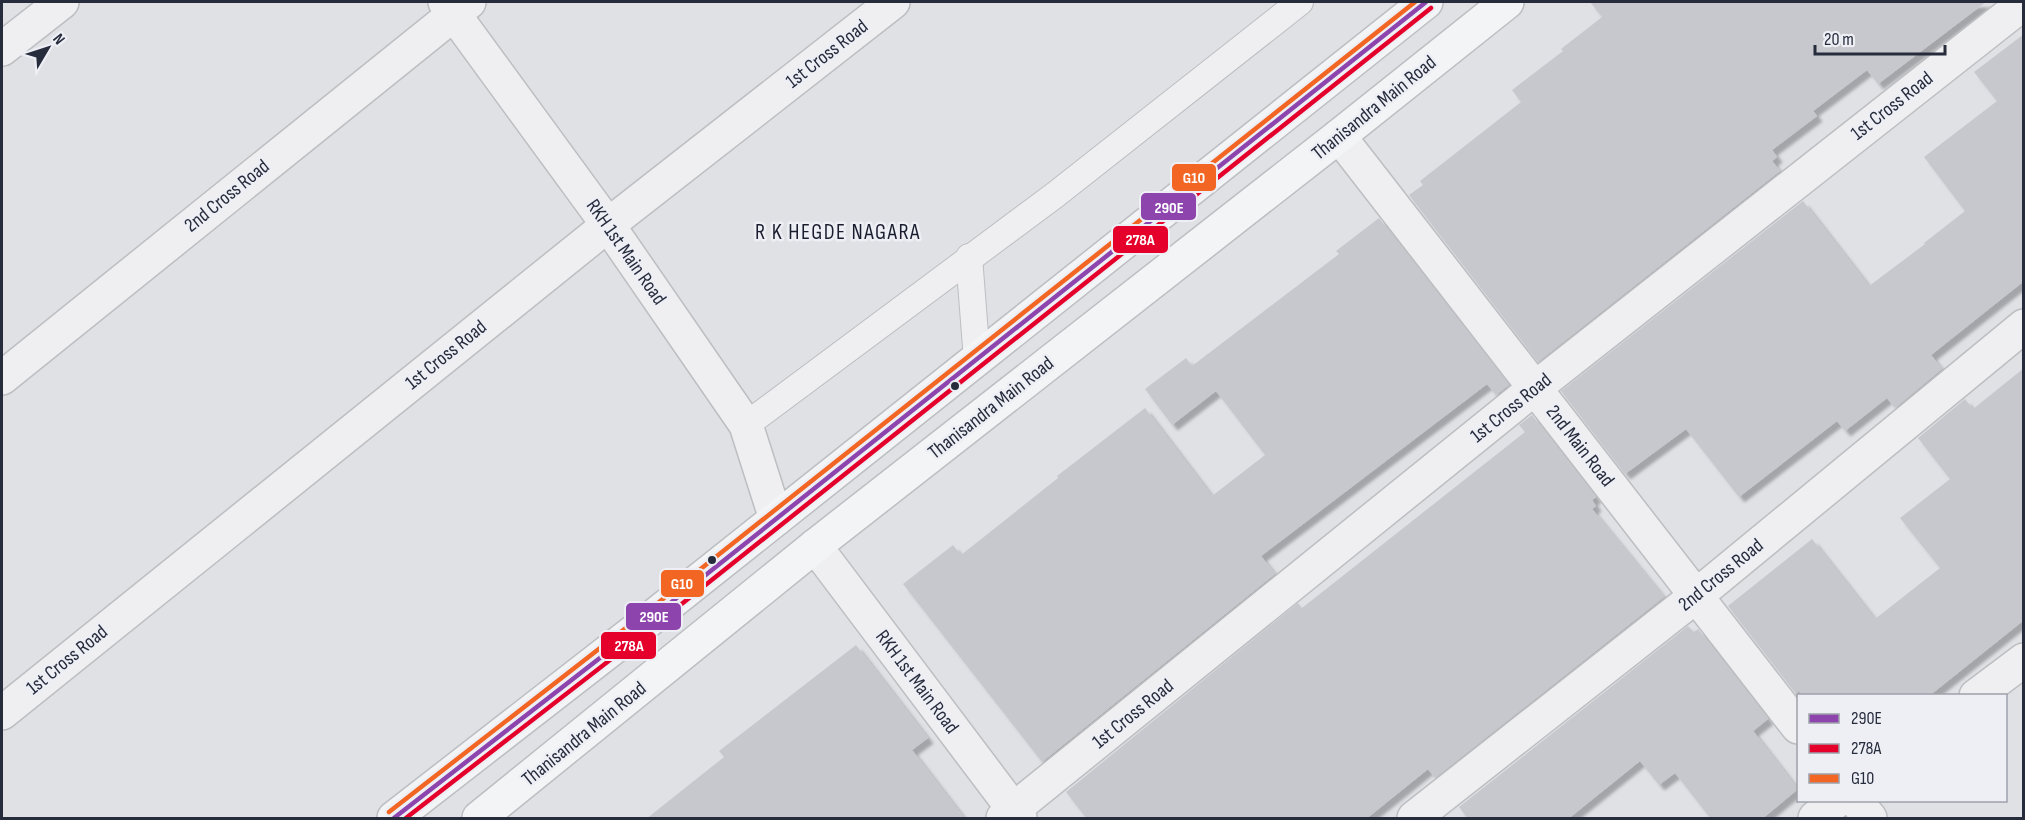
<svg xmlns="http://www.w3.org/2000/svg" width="2025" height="820" viewBox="0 0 2025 820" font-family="'Sofia Sans Condensed',sans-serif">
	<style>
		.building { fill: #c7c8cd; filter: url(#shadow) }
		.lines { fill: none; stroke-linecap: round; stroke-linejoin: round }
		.service-casing { stroke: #bcbec1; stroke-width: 28 }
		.minor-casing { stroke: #bcbec1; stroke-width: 36 }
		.primary-casing { stroke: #bcbec2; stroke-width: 36 }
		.service { stroke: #efeff1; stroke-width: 26 }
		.minor { stroke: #efeff1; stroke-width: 33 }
		.primary { stroke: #f3f4f5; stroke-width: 33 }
		.bus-1-casing { stroke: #edeff5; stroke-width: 9 }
		.bus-2-casing { stroke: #edeff5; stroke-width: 9 }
		.bus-3-casing { stroke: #edeff5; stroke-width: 9 }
		.bus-1 { stroke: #8e44ad; stroke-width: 4.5 }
		.bus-2 { stroke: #e4002b; stroke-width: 4.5 }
		.bus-3 { stroke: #f26522; stroke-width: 4.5 }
		.bus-dot { fill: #272c3d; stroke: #edeff5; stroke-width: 2 }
		.labels { text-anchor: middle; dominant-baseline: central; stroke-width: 5; stroke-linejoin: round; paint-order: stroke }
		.street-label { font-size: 20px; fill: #272c3d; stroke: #edeff5 }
		.quarter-label { font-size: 22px; letter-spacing: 1.5px; fill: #1a1d2e; stroke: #edeff5 }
		.line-badge { stroke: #edeff5; stroke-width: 2 }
		.badge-label { font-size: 16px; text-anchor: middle; font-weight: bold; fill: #fff }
	</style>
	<defs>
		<filter id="shadow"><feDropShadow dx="5.5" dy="5.5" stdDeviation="1.5" flood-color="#0004"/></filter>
	</defs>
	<rect width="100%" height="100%" fill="#dfe1e5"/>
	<g class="building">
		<polygon points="1590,2 1986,2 1878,84 1867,70 1813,111 1817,116 1772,150 1777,157 1772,161 1780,171 1538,362 1409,195 1423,185 1420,181 1521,102 1512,90 1563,51 1561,49 1602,17"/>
		<polygon points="2024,34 2024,281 1931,355 1942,369 1895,408 1887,398 1845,431 1837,421 1739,497 1686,429 1625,474 1561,391 1803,201 1869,286 1925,244 1924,243 1965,211 1924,157 1997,101 1974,72"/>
		<polygon points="1379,218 1509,385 1496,395 1487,384 1261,556 1275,574 1042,762 903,584 953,545 961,555 1058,478 1057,476 1145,408 1212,496 1265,455 1216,391 1172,425 1145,389 1186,358 1192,366 1339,254 1336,251"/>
		<polygon points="2024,368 2024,620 1929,696 1803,696 1798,690 1797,695 1728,606 1812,539 1875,619 1940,568 1900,518 1950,479 1918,438 1965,399 1973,409"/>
		<polygon points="1532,415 1596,497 1592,500 1596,506 1592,509 1664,597 1435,778 1428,769 1366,819 1087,819 1066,792 1298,603 1302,608 1525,432 1519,425"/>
		<polygon points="1688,626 1694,632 1698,629 1768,719 1753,731 1798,789 1762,819 1711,819 1675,773 1659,785 1640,761 1568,819 1468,819 1459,807"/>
		<polygon points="856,645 928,738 912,750 965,819 646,819 724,757 719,751"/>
	</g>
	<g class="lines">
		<g class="service-casing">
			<g id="service">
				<polyline points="969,257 977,360"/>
				<polyline points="746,425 1055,195 1300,2"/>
			</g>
		</g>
		<g class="minor-casing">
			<g id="minor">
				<polyline points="445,2 608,225 746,425 776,519"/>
				<polyline points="2,49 62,2"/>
				<polyline points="1339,136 1798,727"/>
				<polyline points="2,378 469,2"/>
				<polyline points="815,546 1020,818"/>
				<polyline points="1976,696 2024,660"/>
				<polyline points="2,713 608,225 893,2"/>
				<polyline points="1855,800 1870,818"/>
				<polyline points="1003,818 1535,388 2024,3"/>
				<polyline points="1414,818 1696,596 2024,326"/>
				<polyline points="1815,818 1838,800"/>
			</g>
		</g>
		<g class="primary-casing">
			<g id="primary">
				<polyline points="394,818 654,616 1426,2"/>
				<polyline points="479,818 815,546 1339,136 1507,2"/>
			</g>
		</g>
		<use href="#service" class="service"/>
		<use href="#minor" class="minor"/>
		<use href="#primary" class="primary"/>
		<g class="bus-1-casing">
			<polyline id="bus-1" points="394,818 654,616 1426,2"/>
		</g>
		<g class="bus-2-casing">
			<polyline id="bus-2" points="406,818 659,622 1431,8"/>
		</g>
		<g class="bus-3-casing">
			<polyline id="bus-3" points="389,812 649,610 1415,2"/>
		</g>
		<use href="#bus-1" class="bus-1"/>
		<use href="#bus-2" class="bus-2"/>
		<use href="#bus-3" class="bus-3"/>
	</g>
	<g class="bus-dot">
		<circle cx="955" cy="386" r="5"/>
		<circle cx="712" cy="560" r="5"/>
	</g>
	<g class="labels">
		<g class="street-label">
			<text transform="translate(827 54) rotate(-38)">1st Cross Road</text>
			<text transform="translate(1892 106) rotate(-38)">1st Cross Road</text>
			<text transform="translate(1374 108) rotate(-39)">Thanisandra Main Road</text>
			<text transform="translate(227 196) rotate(-39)">2nd Cross Road</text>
			<text transform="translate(626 252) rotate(55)">RKH 1st Main Road</text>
			<text transform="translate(446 355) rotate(-39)">1st Cross Road</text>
			<text transform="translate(991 408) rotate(-38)">Thanisandra Main Road</text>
			<text transform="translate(1511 408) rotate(-39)">1st Cross Road</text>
			<text transform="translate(1580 446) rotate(52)">2nd Main Road</text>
			<text transform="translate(1721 575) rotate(-39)">2nd Cross Road</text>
			<text transform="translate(67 660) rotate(-39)">1st Cross Road</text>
			<text transform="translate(917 682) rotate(53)">RKH 1st Main Road</text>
			<text transform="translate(1133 714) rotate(-39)">1st Cross Road</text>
			<text transform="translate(584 734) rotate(-39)">Thanisandra Main Road</text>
		</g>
		<g class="quarter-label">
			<text x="838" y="232">R K HEGDE NAGARA</text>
		</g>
	</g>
	<g class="line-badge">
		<rect x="1171" y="163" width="46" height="29" rx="6" fill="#f26522"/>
		<rect x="1140" y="192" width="57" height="29" rx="6" fill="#8e44ad"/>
		<rect x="1112" y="225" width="57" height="29" rx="6" fill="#e4002b"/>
		<rect x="660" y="569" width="45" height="29" rx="6" fill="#f26522"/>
		<rect x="625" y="602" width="57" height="29" rx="6" fill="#8e44ad"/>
		<rect x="600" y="631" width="57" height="29" rx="6" fill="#e4002b"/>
	</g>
	<g class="badge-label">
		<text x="1194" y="183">G10</text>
		<text x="1169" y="213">290E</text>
		<text x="1140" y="245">278A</text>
		<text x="682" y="589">G10</text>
		<text x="654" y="622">290E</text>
		<text x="629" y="651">278A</text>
	</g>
	<rect width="2025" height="820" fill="none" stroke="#272c3d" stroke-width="6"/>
	<rect x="1797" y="694" width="210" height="108" fill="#edeff5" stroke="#9ea1ab" stroke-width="1.5"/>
	<rect x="1809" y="714" width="30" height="9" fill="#8e44ad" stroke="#9ea1ab" stroke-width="1.5"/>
	<text x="1851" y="724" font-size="18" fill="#272c3d">290E</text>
	<rect x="1809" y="744" width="30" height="9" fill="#e4002b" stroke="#9ea1ab" stroke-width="1.5"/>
	<text x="1851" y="754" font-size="18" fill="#272c3d">278A</text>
	<rect x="1809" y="774" width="30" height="9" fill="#f26522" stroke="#9ea1ab" stroke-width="1.5"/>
	<text x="1851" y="784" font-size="18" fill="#272c3d">G10</text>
	<g transform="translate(48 48) rotate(51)" stroke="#edeff5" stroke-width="4.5" paint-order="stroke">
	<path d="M0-4.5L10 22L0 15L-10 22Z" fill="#272c3d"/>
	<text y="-9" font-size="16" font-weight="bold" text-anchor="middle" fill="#272c3d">N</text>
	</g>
	<path d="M1815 45v9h130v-9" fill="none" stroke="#272c3d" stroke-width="3"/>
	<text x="1824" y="45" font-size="18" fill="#272c3d" stroke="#edeff5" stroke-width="4.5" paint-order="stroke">20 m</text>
</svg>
